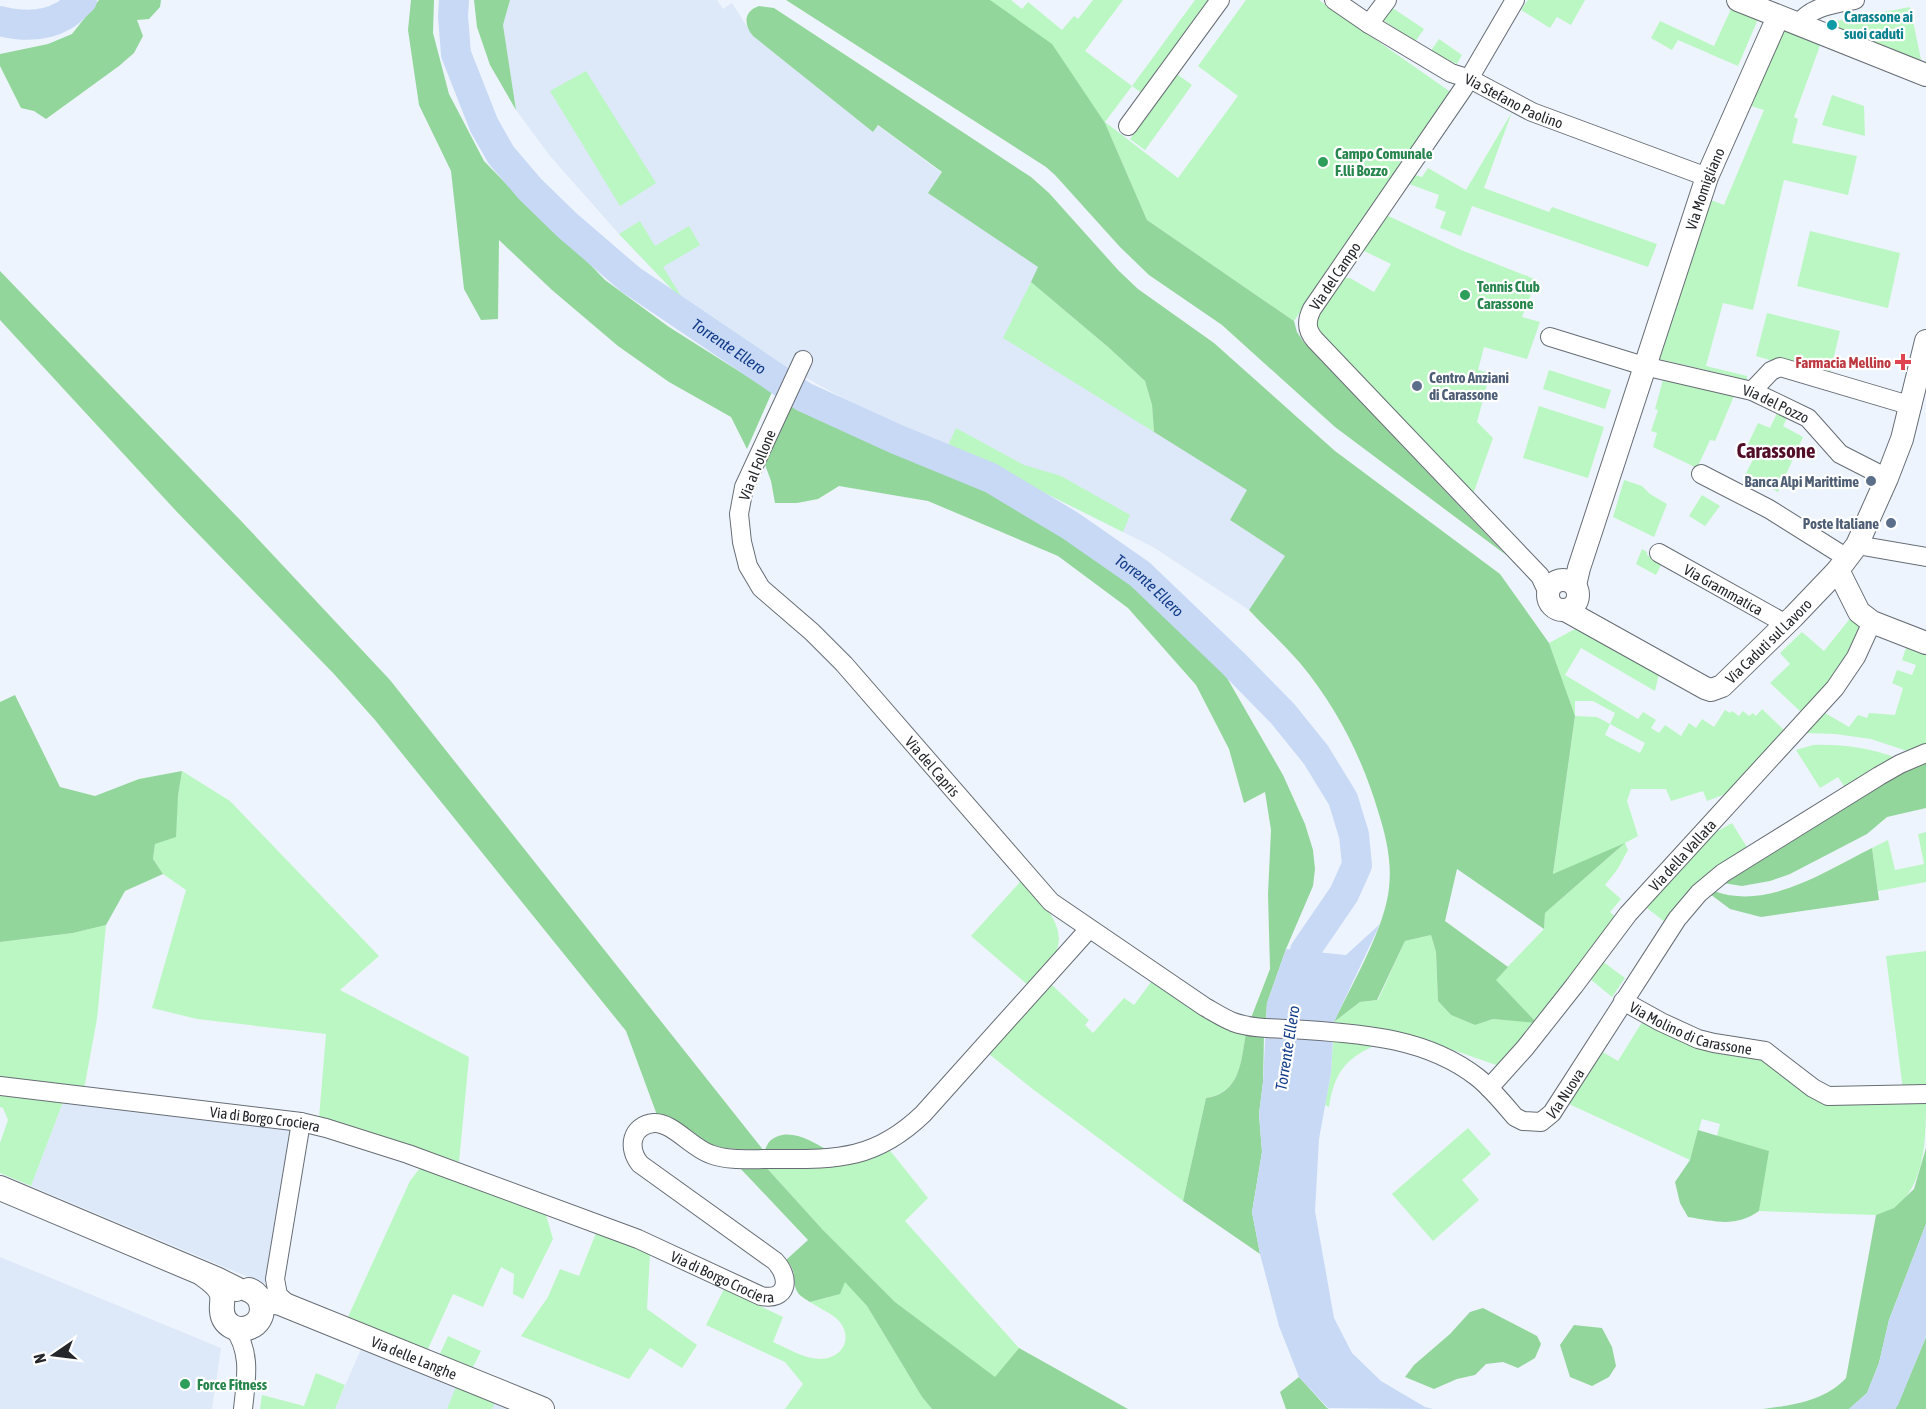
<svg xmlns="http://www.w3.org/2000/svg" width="1926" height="1409" viewBox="0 0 1926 1409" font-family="'Asap Condensed',sans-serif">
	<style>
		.built { fill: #dde9f8 }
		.green { fill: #bbf7c2; fill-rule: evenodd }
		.forest { fill: #93d69b }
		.water { fill: #c8d9f5 }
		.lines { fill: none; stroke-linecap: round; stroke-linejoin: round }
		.river { stroke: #c8d9f5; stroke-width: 30 }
		.minor-casing { stroke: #676d75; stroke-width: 20 }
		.tertiary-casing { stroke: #676d75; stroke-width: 24 }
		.secondary-casing { stroke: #676d75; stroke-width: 26 }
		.minor { stroke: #fff; stroke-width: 18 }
		.tertiary { stroke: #fff; stroke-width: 22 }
		.secondary { stroke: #fff; stroke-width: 24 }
		.culture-dot { fill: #0f9aa8; stroke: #fff; stroke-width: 2 }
		.leisure-dot { fill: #2e9e5b; stroke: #fff; stroke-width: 2 }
		.health-dot { fill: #e0444e; stroke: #fff; stroke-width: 2 }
		.service-dot { fill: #5c6f8a; stroke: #fff; stroke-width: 2 }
		.labels { text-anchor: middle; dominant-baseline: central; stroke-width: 4.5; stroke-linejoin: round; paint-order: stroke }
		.culture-label { font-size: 15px; font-weight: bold; fill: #0d838f; stroke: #fff; text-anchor: start }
		.street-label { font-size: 15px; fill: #25272b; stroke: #fff }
		.leisure-label { font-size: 15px; font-weight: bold; fill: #27864d; stroke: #fff; text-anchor: start }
		.health-label { font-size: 15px; font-weight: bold; fill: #be3a42; stroke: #fff; text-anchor: end }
		.service-label { font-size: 15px; font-weight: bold; fill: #4e5e75; stroke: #fff; text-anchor: end }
		.water-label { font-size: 16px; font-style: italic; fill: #123b88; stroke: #fff }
		.district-label { font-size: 21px; font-weight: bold; fill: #520e27; stroke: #fff }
	</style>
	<rect width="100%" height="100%" fill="#edf4fd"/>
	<g class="built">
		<polygon points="510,0 717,0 723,9 732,3 753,36 873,132 877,125 942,173 929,193 1038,267 1154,432 1248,490 1230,520 1285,556 1249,610 1153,547 1019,480 885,421 810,380 783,368 686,304 619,234 550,156 516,110 503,25"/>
		<polygon points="63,1102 291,1130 265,1284 31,1186"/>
		<polygon points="0,1257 221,1348 212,1409 0,1409"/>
		<polygon points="361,1349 456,1387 509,1409 335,1409"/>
	</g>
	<g class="green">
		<polygon points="990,0 1011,0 1022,9 1028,2 1062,30 1074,16 1078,19 1093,0 1123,0 1085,51 1132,86 1195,0 1210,0 1142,93 1132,86 1105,122 1178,178 1238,96 1198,66 1246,0 1319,0 1452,93 1294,321 1147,220 1105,123"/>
		<polygon points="1528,0 1585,0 1571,25 1557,17 1550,28 1521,10"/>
		<polygon points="1391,7 1424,29 1415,42 1383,20"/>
		<polygon points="1732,7 1758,19 1738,66 1678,40 1672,50 1651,38 1660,21 1714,46"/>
		<polygon points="1910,7 1922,64 1820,24"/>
		<polygon points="1785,28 1821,43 1794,117 1798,119 1792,143 1857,156 1848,195 1784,180 1753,310 1723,303 1706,366 1747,376 1747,380 1659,359 1711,200 1724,205 1764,110 1751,106"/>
		<polygon points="1439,39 1462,55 1457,64 1430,52"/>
		<polygon points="586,71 656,183 620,206 550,91"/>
		<polygon points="1177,74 1192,85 1145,150 1130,139"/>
		<polygon points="1832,95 1864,106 1865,136 1822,125"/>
		<polygon points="1512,112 1484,188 1549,212 1552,207 1657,244 1648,267 1472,206 1461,236 1440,228 1446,212 1435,208 1439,195 1409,184 1415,175 1422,177 1428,168 1466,190"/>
		<polygon points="1384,214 1461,250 1537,280 1522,317 1540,322 1527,359 1484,347 1478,370 1490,373 1477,422 1493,438 1472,497 1318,334 1315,319 1344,278 1350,278 1374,292 1391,264 1362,250"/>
		<polygon points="640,221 655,246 689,226 700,245 663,267 686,304 619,234"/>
		<polygon points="1810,231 1900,253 1888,308 1797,286"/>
		<polygon points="1031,282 1108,347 1145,381 1152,405 1154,432 1003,338"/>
		<polygon points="1767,313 1840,331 1829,377 1756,356"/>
		<polygon points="1549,370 1611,390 1605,409 1543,389"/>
		<polygon points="1663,380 1734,396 1715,441 1710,440 1697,468 1653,447 1657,433 1651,431 1658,410 1655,409"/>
		<polygon points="1539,406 1604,427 1588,478 1523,458"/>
		<polygon points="1779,409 1789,414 1783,426 1803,437 1778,492 1745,475 1758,450 1748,444 1758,423 1770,428"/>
		<polygon points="956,428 1024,465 1061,476 1130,515 1123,532 1019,480 947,448"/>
		<polygon points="1624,480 1642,486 1650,494 1667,504 1654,537 1613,517"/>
		<polygon points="1702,495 1720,506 1705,526 1689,516"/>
		<polygon points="1642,549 1647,552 1647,555 1662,563 1656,575 1636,564"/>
		<path d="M 1852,616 C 1860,623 1863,629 1859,638 L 1827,684 L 1801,712 L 1770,683 L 1790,664 L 1780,653 L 1802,632 L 1824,651 Z"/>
		<path d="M 1575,629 L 1659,674 L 1655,691 L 1581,648 L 1565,675 L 1638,719 L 1643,712 L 1656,720 L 1651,728 L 1659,733 L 1665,725 L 1681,736 L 1689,723 L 1696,728 L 1702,719 L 1714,727 L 1725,710 L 1730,713 L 1732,711 L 1739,716 L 1743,711 L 1749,716 L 1753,713 L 1756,716 L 1762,709 L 1784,730 L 1728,793 L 1707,801 L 1703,791 L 1671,801 L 1666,789 L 1631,789 L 1627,801 L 1638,836 L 1625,843 L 1628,850 L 1617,870 L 1605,885 L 1621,899 L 1610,912 L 1617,918 L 1537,1023 L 1499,1066 L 1410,1035 L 1386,1030 L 1334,1022 L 1360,1002 L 1378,1000 L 1405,941 L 1431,935 L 1436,952 L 1438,1001 L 1451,1015 L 1475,1025 L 1493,1019 L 1536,1022 L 1495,980 L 1544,929 L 1545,913 L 1623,845 L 1553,875 L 1575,717 L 1549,643 ZM 1575,701 L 1593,701 L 1615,713 L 1610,724 L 1597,717 L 1575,716 ZM 1610,724 L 1645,743 L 1640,753 L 1605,735 Z"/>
		<polygon points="1922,646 1926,648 1926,746 1910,752 1871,739 1835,734 1805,733 1825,713 1849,727 1858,715 1867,718 1869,713 1895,715 1903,688 1892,683 1897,670 1912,675 1916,665 1902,660 1906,648 1919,653"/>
		<path d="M 1813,745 C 1843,744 1869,748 1897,758 L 1846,789 L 1838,777 L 1820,788 L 1796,750 Z"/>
		<polygon points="182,771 230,801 379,956 340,990 469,1057 459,1162 319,1118 326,1034 197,1019 152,1008 186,890 163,874 153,859 155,844 178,796"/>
		<polygon points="1732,823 1748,849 1665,922 1643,905 1716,832"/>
		<polygon points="1926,832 1926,882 1878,891 1872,848 1888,840 1895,870 1924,864 1918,834"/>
		<path d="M 1021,881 C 1041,902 1074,929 1051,961 C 1045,970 1036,977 1028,985 L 971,936 Z"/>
		<polygon points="106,925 97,1019 84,1089 0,1078 0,942 73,933"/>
		<polygon points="1926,951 1926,1090 1903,1090 1886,956"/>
		<polygon points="1602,961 1625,978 1612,997 1589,978"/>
		<path d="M 1151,982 L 1214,1022 L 1246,1033 C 1241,1061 1241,1092 1206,1098 L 1183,1201 L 1030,1087 L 989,1054 L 1052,985 L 1089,1020 L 1085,1025 L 1093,1033 L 1124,998 L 1134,1005 Z"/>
		<path d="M 1644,1019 L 1762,1054 L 1809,1091 L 1926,1099 C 1926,1135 1926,1186 1894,1208 C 1889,1211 1881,1213 1876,1215 L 1759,1211 L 1768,1151 L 1717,1136 L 1720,1124 L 1702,1119 L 1690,1160 L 1569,1104 L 1601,1051 L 1618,1061 Z"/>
		<path d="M 1333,1040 L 1374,1046 C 1344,1059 1334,1075 1329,1107 L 1325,1105 L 1331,1073 Z"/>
		<polygon points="0,1093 63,1102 31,1186 0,1173 0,1143 8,1120 3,1108 0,1107"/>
		<polygon points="1468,1128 1491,1154 1462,1180 1479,1200 1433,1241 1392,1194"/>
		<polygon points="888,1148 928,1198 905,1221 1019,1348 995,1378 895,1302 823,1230 765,1166"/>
		<polygon points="420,1168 546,1215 553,1239 523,1299 513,1294 514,1274 501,1267 483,1307 453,1294 427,1351 347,1319 410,1181"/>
		<polygon points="596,1233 650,1254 647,1309 697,1345 682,1368 650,1348 629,1379 521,1336 548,1297 560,1269 579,1276"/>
		<path d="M 845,1281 L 867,1306 L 922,1397 L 932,1409 L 785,1409 L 803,1384 L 785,1362 L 706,1325 L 724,1289 L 783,1317 L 773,1342 C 787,1348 804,1359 821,1359 C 843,1358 854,1337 838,1320 C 831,1313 819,1308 810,1302 L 839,1294 Z"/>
		<polygon points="448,1336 481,1351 472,1369 439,1356"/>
		<polygon points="316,1373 345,1385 335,1409 260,1409 262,1395 304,1406"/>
		<polygon points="456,1387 495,1403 492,1409 447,1409"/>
	</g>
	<g class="forest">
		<polygon points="99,0 161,0 160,7 149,19 137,20 143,36 134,53 119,66 46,119 34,111 21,108 0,66 0,54 48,44 72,34"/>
		<polygon points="411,0 434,0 433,33 449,94 484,161 515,193 551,224 605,280 669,327 772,392 747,449 731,417 669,382 618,346 552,290 499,240 498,319 481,320 464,289 451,171 419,105 408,30"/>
		<polygon points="474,0 510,0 503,25 516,110 490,65 477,27"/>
		<polygon points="786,0 990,0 1052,44 1105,123 1147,220 1294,321 1297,332 1303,341 1506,555 1335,427 1222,325 1149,275 1120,247 1055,175 1046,167"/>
		<path d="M 759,6 L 774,8 L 1031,177 L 1049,193 L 1119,271 L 1138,289 L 1214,343 L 1335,451 L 1500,574 L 1549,643 L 1575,716 L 1553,874 L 1625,843 L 1545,913 L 1544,929 L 1457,869 L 1445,921 L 1508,967 L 1496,980 L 1537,1023 L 1493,1019 L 1475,1025 L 1451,1015 L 1438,1001 L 1436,952 L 1431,935 L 1405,941 L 1377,1000 L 1360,1002 L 1334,1022 C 1352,984 1385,928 1389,888 C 1392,861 1386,836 1378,811 C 1362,757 1336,706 1300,663 C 1284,645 1266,628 1249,610 L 1285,556 L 1230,520 L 1247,490 L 1154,432 L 1152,405 L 1145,381 L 1108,347 L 1031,282 L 1038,267 L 928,193 L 942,172 L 878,125 L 873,132 L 753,36 C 743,24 744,11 759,6 Z"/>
		<path d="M 0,271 L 244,524 L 390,680 L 764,1151 C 766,1148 767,1145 769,1142 C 786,1125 812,1141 827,1150 L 765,1151 L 724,1148 L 706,1143 L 657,1115 L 626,1031 L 375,720 L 334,674 L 177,512 L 0,320 Z"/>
		<polygon points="791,401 986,485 1069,535 1135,581 1223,671 1283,775 1305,824 1313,850 1315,869 1313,886 1286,949 1267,1003 1266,1019 1251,1018 1270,969 1268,894 1271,830 1265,792 1244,803 1229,749 1196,685 1128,608 1058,556 928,501 839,486 818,499 797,503 775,503 771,481 764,462"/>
		<polygon points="15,695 60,787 95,796 139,779 182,771 178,796 176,837 155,844 153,859 163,874 125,891 106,925 73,933 0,942 0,702"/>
		<polygon points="1926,761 1926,808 1887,817 1867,834 1790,874 1770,881 1742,886 1723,883 1872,786"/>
		<path d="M 1872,848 L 1879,900 L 1761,917 L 1730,909 L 1710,894 L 1714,891 C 1768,911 1825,871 1872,848 Z"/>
		<path d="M 1246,1033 L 1264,1035 L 1263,1082 L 1259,1114 L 1262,1152 L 1252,1212 L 1260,1254 L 1183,1201 L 1206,1098 C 1241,1093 1241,1060 1246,1033 Z"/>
		<path d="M 1698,1130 L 1769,1151 L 1759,1211 C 1735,1228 1715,1221 1688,1217 L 1680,1203 L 1675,1182 L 1690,1160 Z"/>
		<path d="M 1926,1148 L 1926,1224 L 1889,1320 L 1879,1363 L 1867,1393 L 1849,1409 L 1763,1409 C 1793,1405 1825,1401 1846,1378 L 1876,1215 L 1894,1208 L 1914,1189 Z"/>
		<path d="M 738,1166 L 765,1166 L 823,1230 L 895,1302 L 995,1377 L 1019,1348 L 1128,1409 L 932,1409 L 922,1397 L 867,1306 L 845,1282 L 840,1294 L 810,1302 C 807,1300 801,1297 798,1293 C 790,1280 800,1275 786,1260 L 808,1240 Z"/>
		<polygon points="1483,1308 1537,1336 1541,1344 1535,1358 1518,1368 1503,1362 1486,1364 1475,1375 1457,1379 1434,1389 1405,1377 1414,1365 1450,1334 1470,1312"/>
		<polygon points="1574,1325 1602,1328 1612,1347 1616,1366 1609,1377 1592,1386 1570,1377 1560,1345"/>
		<polygon points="1926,1337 1926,1409 1895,1409 1898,1404"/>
		<polygon points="1299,1377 1327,1408 1329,1409 1286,1409 1280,1392"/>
	</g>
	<g class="water">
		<polygon points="1380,924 1334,1022 1331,1073 1319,1139 1315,1211 1334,1318 1352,1353 1381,1381 1425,1407 1433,1409 1328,1408 1299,1377 1279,1326 1260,1254 1252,1212 1262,1152 1259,1114 1263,1082 1267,1003 1286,949 1346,955"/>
		<polygon points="1926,1224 1926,1337 1898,1405 1895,1409 1849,1409 1867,1393 1879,1363 1889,1320"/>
	</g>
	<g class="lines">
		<g class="river">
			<path id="s1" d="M 454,0 L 453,16 L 456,54 L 484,125 L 501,155 L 530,189 L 567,225 L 631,280 L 804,397 L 896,439 L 991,478 L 1071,526 L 1140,574 L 1233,663 L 1283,714 L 1316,755 L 1343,799 L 1354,835 L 1357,865 L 1344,894 L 1305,951 L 1296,990"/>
			<path d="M 0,21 C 20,26 44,27 63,16 C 70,13 76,5 82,0"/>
		</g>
		<g class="minor-casing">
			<g id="minor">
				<path id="s2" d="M 1334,0 L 1369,24 L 1451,73 L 1470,79 L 1532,112 L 1707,177"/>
				<path d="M 1515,0 L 1463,89 L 1312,309 C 1306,321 1306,330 1315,340 L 1540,576 L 1548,593"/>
				<polyline points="1369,24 1387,0"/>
				<path d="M 1797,25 C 1812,6 1833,4 1855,0"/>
				<polyline points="1128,126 1220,0"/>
				<path id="s3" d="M 1550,337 L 1644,366 L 1752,391 L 1808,418 L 1840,454 L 1887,478"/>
				<path id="s4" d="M 803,360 L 744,487 L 739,514 L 742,542 L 748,566 L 761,588 L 812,632 L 844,664 L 1051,902 L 1205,1007 C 1214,1012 1223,1018 1233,1022 C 1255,1030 1283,1028 1306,1030 C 1366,1034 1428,1039 1477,1077 C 1491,1088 1503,1103 1515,1117 L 1523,1121 L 1541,1122 L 1552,1113 L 1677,919 L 1699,893 L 1723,873 L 1879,776 L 1900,764 L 1926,753"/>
				<polyline points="1752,391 1771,371 1780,367 1912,406"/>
				<polyline points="1701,474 1769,509 1847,558"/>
				<polyline points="1857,545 1926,557"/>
				<path id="s5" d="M 1659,553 L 1786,624"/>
				<path id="s6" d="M 1623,1001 L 1661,1022 L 1698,1039 L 1714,1043 L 1765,1051 L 1813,1088 L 1828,1096 L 1926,1094"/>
				<path id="s7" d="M 0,1086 L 301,1122 L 326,1128 L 408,1154 L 638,1239 L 761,1296 C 788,1301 791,1278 775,1261 L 640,1164 C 627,1148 631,1125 654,1123 C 672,1122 692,1148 710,1154 C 728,1161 749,1159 769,1159 C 834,1159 873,1162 923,1114 L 1089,929"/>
				<path id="s8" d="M 1489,1088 L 1525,1048 L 1574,986 L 1628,914 L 1835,688 L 1856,657 L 1872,622"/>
				<polyline points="291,1307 278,1295 275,1279 301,1122"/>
				<path d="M 233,1327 C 252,1352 246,1380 243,1409"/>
			</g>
		</g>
		<g class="tertiary-casing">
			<g id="tertiary">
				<polyline points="1738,0 1926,75"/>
				<polyline points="1838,570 1859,612 1872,622 1926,643"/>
				<circle cx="1563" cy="595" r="15"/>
				<path id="s9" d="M 1575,585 L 1579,568 L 1707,177 L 1778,17"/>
				<path id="s10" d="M 1565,610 L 1705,688 L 1711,690 L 1722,686 L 1793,617 L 1838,570 L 1857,545 L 1887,478 L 1902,439 L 1926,341"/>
			</g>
		</g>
		<g class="secondary-casing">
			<g id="secondary">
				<polyline points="0,1188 216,1279 236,1289"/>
				<path d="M 204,1275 C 211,1280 218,1285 221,1292 C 224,1299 221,1304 222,1311 C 223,1325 238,1333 250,1327 C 267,1320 265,1296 249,1290"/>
				<path id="s11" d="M 261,1300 L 280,1303 L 542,1409"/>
			</g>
		</g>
		<use href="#minor" class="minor"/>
		<use href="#tertiary" class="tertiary"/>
		<use href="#secondary" class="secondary"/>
	</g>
	<circle class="culture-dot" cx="1832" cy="25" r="6"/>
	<g class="leisure-dot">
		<circle cx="1323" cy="162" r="6"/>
		<circle cx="1465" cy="295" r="6"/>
		<circle cx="185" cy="1384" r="6"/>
	</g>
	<path class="health-dot" d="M1900 353h6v6h6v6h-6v6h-6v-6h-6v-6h6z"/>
	<g class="service-dot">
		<circle cx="1417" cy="386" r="6"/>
		<circle cx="1871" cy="481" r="6"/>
		<circle cx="1891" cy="523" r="6"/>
	</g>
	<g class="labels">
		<g class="culture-label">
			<text x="1844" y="16">Carassone ai<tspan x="1844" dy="17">suoi caduti</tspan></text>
		</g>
		<g class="street-label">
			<text stroke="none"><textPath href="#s2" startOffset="207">Via Stefano Paolino</textPath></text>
			<text stroke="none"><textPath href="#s9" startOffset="417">Via Momigliano</textPath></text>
			<text transform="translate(1335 276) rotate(-56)">Via del Campo</text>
			<text stroke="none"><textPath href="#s3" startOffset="236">Via del Pozzo</textPath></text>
			<text transform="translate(757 465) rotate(-68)">Via al Follone</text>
			<text stroke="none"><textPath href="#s5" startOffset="74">Via Grammatica</textPath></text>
			<text stroke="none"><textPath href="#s10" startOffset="243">Via Caduti sul Lavoro</textPath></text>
			<text stroke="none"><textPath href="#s4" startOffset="494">Via del Capris</textPath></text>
			<text stroke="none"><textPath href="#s8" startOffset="303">Via della Vallata</textPath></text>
			<text stroke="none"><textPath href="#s6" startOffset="74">Via Molino di Carassone</textPath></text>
			<text stroke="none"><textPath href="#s4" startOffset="1266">Via Nuova</textPath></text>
			<text stroke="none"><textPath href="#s7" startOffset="267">Via di Borgo Crociera</textPath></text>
			<text stroke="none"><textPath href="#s7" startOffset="753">Via di Borgo Crociera</textPath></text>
			<text stroke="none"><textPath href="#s11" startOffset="164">Via delle Langhe</textPath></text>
		</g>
		<g class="leisure-label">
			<text x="1335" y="153">Campo Comunale<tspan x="1335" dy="17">F.lli Bozzo</tspan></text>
			<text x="1477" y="286">Tennis Club<tspan x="1477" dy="17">Carassone</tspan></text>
			<text x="197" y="1384">Force Fitness</text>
		</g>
		<g class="health-label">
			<text x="1891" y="362">Farmacia Mellino</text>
		</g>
		<g class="service-label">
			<text x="1429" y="377" text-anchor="start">Centro Anziani<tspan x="1429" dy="17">di Carassone</tspan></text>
			<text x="1859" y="481">Banca Alpi Marittime</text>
			<text x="1879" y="523">Poste Italiane</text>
		</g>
		<g class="water-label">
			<text stroke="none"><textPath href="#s1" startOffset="464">Torrente Ellero</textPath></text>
			<text stroke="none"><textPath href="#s1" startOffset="950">Torrente Ellero</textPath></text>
			<text transform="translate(1287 1048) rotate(-81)">Torrente Ellero</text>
		</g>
		<g class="district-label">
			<text x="1776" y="450">Carassone</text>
		</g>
	</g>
	<g transform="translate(54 1355) rotate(256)" stroke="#ffffff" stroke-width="4.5" paint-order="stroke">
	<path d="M0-4.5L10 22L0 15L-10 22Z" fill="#25272b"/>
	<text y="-9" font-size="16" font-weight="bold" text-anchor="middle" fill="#25272b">N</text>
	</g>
</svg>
